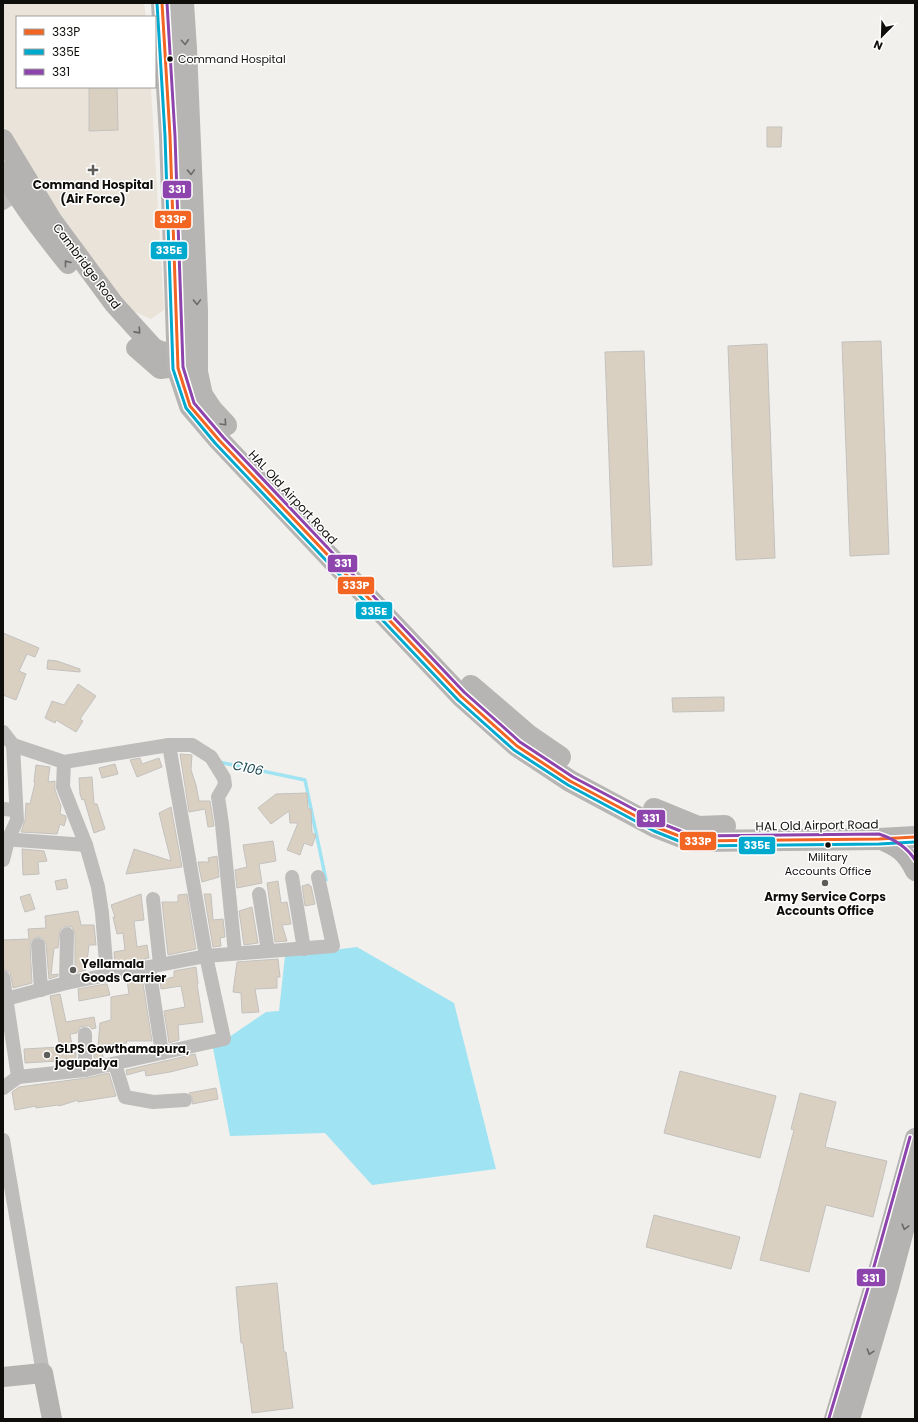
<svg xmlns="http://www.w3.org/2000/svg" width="918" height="1422" viewBox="0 0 918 1422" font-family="Poppins,sans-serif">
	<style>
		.built { fill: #e9e3d9 }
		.water { fill: #a0e3f2 }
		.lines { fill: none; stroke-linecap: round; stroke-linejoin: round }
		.stream { stroke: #a0e3f2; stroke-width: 3.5 }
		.building { fill: #dad0c2; stroke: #c3c1be }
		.street { stroke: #bebdbc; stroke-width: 14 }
		.secondary { stroke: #b5b3b1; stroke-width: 20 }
		.primary { stroke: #b6b5b4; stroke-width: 22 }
		.bus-1-casing { stroke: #fff; stroke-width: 6 }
		.bus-2-casing { stroke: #fff; stroke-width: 6 }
		.bus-3-casing { stroke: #fff; stroke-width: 6 }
		.bus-1 { stroke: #f26522; stroke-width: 3 }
		.bus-2 { stroke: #00a9ce; stroke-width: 3 }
		.bus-3 { stroke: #8e44ad; stroke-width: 3 }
		.oneway { stroke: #6b6a68 }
		.oneway2 { stroke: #6a6966 }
		.bus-dot { fill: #0f0e0b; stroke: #fff; stroke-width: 1.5 }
		.poi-dot { fill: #5e5d5a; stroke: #fff; stroke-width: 1.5 }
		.labels { text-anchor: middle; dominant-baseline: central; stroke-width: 3; stroke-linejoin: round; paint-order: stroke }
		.bus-label { font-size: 11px; fill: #0f0e0b; stroke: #fff; text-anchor: start }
		.poi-label { font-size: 12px; font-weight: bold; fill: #0f0e0b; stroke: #fff }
		.street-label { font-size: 12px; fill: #0f0e0b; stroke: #fff }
		.water-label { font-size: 13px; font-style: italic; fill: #19454f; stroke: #fff }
		.line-badge { stroke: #fff; stroke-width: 1.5 }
		.badge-label { font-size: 11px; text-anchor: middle; font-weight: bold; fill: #fff }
	</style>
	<rect width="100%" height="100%" fill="#f2f0ec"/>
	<polygon class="built" points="3,3 144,3 146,17 17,17 17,87 151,87 164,310 151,319 126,308 58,215 3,125"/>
	<polygon class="water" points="357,947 454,1003 496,1169 372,1185 325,1133 230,1136 213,1048 266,1012 279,1011 285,956"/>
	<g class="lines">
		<polyline class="stream" points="219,762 305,780 326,880"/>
	</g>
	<g class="building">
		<polygon points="89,87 117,87 118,130 89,131"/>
		<polygon points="767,127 782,127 781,147 767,147"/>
		<polygon points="881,341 889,554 850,556 842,342"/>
		<polygon points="767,344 775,558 736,560 728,346"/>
		<polygon points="644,351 652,565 613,567 605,352"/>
		<polygon points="3,633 39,648 35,657 27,654 19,671 26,674 16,700 3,695"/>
		<polygon points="48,660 57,661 80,669 80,672 47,669"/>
		<polygon points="78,684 96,696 80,719 83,721 76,732 56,720 55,723 45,718 52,701 64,705"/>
		<polygon points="724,697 724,711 673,712 672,698"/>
		<polygon points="180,754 192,755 191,770 196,785 199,801 210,801 214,826 208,827 205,809 189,812"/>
		<polygon points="140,758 142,764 159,758 162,767 137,777 130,760"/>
		<polygon points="115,764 118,774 102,778 99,768"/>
		<polygon points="36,765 50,767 48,782 55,781 55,790 61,806 60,814 66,816 66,819 64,826 60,824 57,834 21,832 25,820 26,803 30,804 35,783 34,782"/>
		<polygon points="92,777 94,804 97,804 105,829 94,833 84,799 82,800 80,794 79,778"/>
		<polygon points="307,793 308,809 311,809 312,833 316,835 312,846 304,843 300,855 287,850 298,823 290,823 289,811 271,824 258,808 276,794"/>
		<polygon points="171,807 182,867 126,874 134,849 171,861 159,813"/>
		<polygon points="273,841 276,861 259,864 262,883 237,888 235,870 247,867 243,845"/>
		<polygon points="22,849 44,851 47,861 38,862 39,874 23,875"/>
		<polygon points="217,856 219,877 202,882 198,862 209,862 208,858"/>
		<polygon points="66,879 68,888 57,890 55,881"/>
		<polygon points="278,881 281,903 287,902 291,924 282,925 287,941 275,942 267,883"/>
		<polygon points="309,884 309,886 311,886 315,904 305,906 302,886"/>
		<polygon points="30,894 35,909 25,912 20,897"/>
		<polygon points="141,894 144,920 134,921 137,947 147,945 149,958 115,965 114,952 125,950 123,933 117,934 113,917 115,917 111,905"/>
		<polygon points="187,894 196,949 168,955 162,902 178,902 178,895"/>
		<polygon points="204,894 211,894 213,920 223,919 225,937 220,938 221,946 213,947"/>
		<polygon points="252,907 258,943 244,945 239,911"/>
		<polygon points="78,911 81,925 94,925 96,945 89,945 86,970 75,973 75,934 72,927 67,926 63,927 60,930 58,948 54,948 51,975 58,974 58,976 49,979 46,944 42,938 37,937 31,941 30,945 32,983 13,988 10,972 4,969 3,940 29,939 28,929 46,928 45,916"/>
		<polygon points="278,959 280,977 277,977 277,988 255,989 259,1012 242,1013 241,993 233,992 237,962"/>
		<polygon points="196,967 198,984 197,984 203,1022 178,1025 179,1040 169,1043 164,1011 185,1007 181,986 161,989 160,980 174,977 174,971"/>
		<polygon points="142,977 152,1041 126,1041 127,1043 98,1046 100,1023 111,1020 111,997 129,994 127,980"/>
		<polygon points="105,984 107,984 110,995 79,1001 78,989"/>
		<polygon points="60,994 66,1022 94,1017 96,1028 92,1029 89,1026 85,1026 80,1027 77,1033 70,1034 73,1052 76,1052 76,1062 58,1064 58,1061 25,1063 24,1049 60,1047 50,996"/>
		<polygon points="101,1047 103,1057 94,1059 94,1048"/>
		<polygon points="195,1054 198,1065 170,1072 146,1076 145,1070 127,1075 126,1070"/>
		<polygon points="680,1071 776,1096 760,1158 664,1133"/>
		<polygon points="109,1073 116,1096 78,1102 78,1100 59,1106 58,1105 36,1108 36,1106 15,1110 12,1092 19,1087 86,1078"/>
		<polygon points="216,1088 218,1099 192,1104 193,1099 189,1093"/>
		<polygon points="800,1093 836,1102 825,1147 887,1161 873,1217 826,1205 809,1272 760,1260 794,1130 791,1129"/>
		<polygon points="654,1215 740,1237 731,1269 646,1247"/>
		<polygon points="277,1283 284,1352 286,1352 293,1408 252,1413 243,1343 241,1343 236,1287"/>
	</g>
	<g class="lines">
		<g class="street">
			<polyline points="3,203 24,189"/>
			<polyline points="3,732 13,745 17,820 8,840 3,860"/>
			<polyline points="13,745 64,762 169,745 206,956 224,1039 85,1070 18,1077"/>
			<polyline points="169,745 192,745 211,757 224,778 225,785 218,797 222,824 235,953"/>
			<polyline points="64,762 63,787 86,845 98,887 102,913 107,976"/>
			<polyline points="3,809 16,810"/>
			<polyline points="3,839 86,845"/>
			<polyline points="292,877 304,949"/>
			<polyline points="259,894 268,951"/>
			<polyline points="153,899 160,964"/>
			<polyline points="38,945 41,990"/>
			<polyline points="149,967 162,1053"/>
			<polyline points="3,977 18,1077 3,1088"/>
			<polyline points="66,983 67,934"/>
			<polyline points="6,999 66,983 206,956 333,946 318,877"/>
			<polyline points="115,1064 125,1097 153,1102 185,1100"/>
			<polyline points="85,1070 85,1034"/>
			<polyline points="3,1140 43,1373"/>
		</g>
		<g class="secondary">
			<path d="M 3,139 L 52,220 L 114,304 L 153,347 C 165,356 180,351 194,347"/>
			<path d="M 3,171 C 21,205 44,234 68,264"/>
			<polyline points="136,348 160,369 193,365"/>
			<path d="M 879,839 C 898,847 906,852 915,871"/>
			<polyline points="3,1377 43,1373 52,1419"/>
			<polyline points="834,1419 873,1289 915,1138"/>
			<polyline points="850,1419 889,1287 915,1189"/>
		</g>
		<g class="primary">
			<polyline points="162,3 170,136 178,368 180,376 190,406 219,440 461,696 517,746 570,781 656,827 692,841 879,839 915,837"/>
			<polyline points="183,3 186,49 197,311 197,372 202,395 212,410 226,425"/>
			<polyline points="471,686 528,735 560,757"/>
			<polyline points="654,809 698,827 725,826"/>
		</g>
		<g class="bus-1-casing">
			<polyline id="bus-1" points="162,3 170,136 178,368 190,406 219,440 461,696 517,746 570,781 656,827 692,841 879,839 915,837"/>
		</g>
		<g class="bus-2-casing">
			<polyline id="bus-2" points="157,3 165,136 173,369 186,408 215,443 458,700 514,750 568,785 654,831 691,846 879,844 915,842"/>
		</g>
		<g class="bus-3-casing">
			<g id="bus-3">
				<path d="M 167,3 L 175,136 L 183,367 L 194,403 L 223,437 L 464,692 L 520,742 L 573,777 L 658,822 L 693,836 L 879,834 C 894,839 907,847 915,860"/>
				<polyline points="829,1418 868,1288 910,1137"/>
			</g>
		</g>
		<use href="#bus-1" class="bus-1"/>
		<use href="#bus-2" class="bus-2"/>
		<use href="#bus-3" class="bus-3"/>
	</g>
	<defs><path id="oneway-chevron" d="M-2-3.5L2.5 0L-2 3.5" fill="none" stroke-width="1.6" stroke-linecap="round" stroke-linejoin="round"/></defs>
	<g class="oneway">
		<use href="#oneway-chevron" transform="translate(185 42) rotate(86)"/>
		<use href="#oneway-chevron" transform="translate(191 172) rotate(88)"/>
		<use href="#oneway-chevron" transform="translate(197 302) rotate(88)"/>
		<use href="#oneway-chevron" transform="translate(224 423) rotate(47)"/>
	</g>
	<g class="oneway2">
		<use href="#oneway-chevron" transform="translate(67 263) rotate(-128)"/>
		<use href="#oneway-chevron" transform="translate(138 331) rotate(48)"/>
		<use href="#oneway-chevron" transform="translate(905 1227) rotate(105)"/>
		<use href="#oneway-chevron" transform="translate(870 1352) rotate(107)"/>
	</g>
	<g class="bus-dot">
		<circle cx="170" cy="59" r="3.5"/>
		<circle cx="828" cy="845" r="3.5"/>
	</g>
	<g class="poi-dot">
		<path d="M91 164h4v4h4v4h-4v4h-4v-4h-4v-4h4z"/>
		<circle cx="825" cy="883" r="4"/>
		<circle cx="73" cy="970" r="4"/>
		<circle cx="47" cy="1055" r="4"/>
	</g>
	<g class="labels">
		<g class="bus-label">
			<text x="178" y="59">Command Hospital</text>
			<text x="828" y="857" text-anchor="middle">Military<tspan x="828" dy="14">Accounts Office</tspan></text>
		</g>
		<g class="poi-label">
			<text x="93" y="184">Command Hospital<tspan x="93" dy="14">(Air Force)</tspan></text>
			<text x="825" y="896">Army Service Corps<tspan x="825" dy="14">Accounts Office</tspan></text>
			<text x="81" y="963" text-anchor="start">Yellamala<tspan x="81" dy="14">Goods Carrier</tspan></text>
			<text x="55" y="1048" text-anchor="start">GLPS Gowthamapura,<tspan x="55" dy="14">jogupalya</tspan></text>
		</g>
		<g class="street-label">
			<text transform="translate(87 266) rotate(53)">Cambridge Road</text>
			<text transform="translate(293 497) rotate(47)">HAL Old Airport Road</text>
			<text transform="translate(817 825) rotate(-1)">HAL Old Airport Road</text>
		</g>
		<g class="water-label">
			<text transform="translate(248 768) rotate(12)">C106</text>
		</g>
	</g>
	<g class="line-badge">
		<rect x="162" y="180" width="30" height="19" rx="4" fill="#8e44ad"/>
		<rect x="154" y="210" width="38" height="19" rx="4" fill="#f26522"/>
		<rect x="150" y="241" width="38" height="19" rx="4" fill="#00a9ce"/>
		<rect x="327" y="554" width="31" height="19" rx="4" fill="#8e44ad"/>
		<rect x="337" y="576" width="38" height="19" rx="4" fill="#f26522"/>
		<rect x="355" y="601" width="38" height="19" rx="4" fill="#00a9ce"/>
		<rect x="636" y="809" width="30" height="19" rx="4" fill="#8e44ad"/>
		<rect x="679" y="831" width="38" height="20" rx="4" fill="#f26522"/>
		<rect x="738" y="836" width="38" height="19" rx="4" fill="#00a9ce"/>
		<rect x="856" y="1268" width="30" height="19" rx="4" fill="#8e44ad"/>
	</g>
	<g class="badge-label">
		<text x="177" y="193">331</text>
		<text x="173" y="223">333P</text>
		<text x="169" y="254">335E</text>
		<text x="343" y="567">331</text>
		<text x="356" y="589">333P</text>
		<text x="374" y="615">335E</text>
		<text x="651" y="822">331</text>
		<text x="698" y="845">333P</text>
		<text x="757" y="849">335E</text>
		<text x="871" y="1282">331</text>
	</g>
	<rect width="918" height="1422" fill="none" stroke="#0f0e0b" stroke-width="8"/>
	<rect x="16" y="16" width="140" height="72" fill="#ffffff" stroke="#9f9f9d"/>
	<rect x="24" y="29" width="20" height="6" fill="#f26522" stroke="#9f9f9d"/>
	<text x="52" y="36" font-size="12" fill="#0f0e0b">333P</text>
	<rect x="24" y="49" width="20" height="6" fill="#00a9ce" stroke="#9f9f9d"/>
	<text x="52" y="56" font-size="12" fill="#0f0e0b">335E</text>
	<rect x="24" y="69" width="20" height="6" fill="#8e44ad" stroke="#9f9f9d"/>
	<text x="52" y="76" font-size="12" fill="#0f0e0b">331</text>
	<g transform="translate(882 36) rotate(203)" stroke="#ffffff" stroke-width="3" paint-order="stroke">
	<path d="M0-3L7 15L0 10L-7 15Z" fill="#0f0e0b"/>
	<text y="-6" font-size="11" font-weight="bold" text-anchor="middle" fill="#0f0e0b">N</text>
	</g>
</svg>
